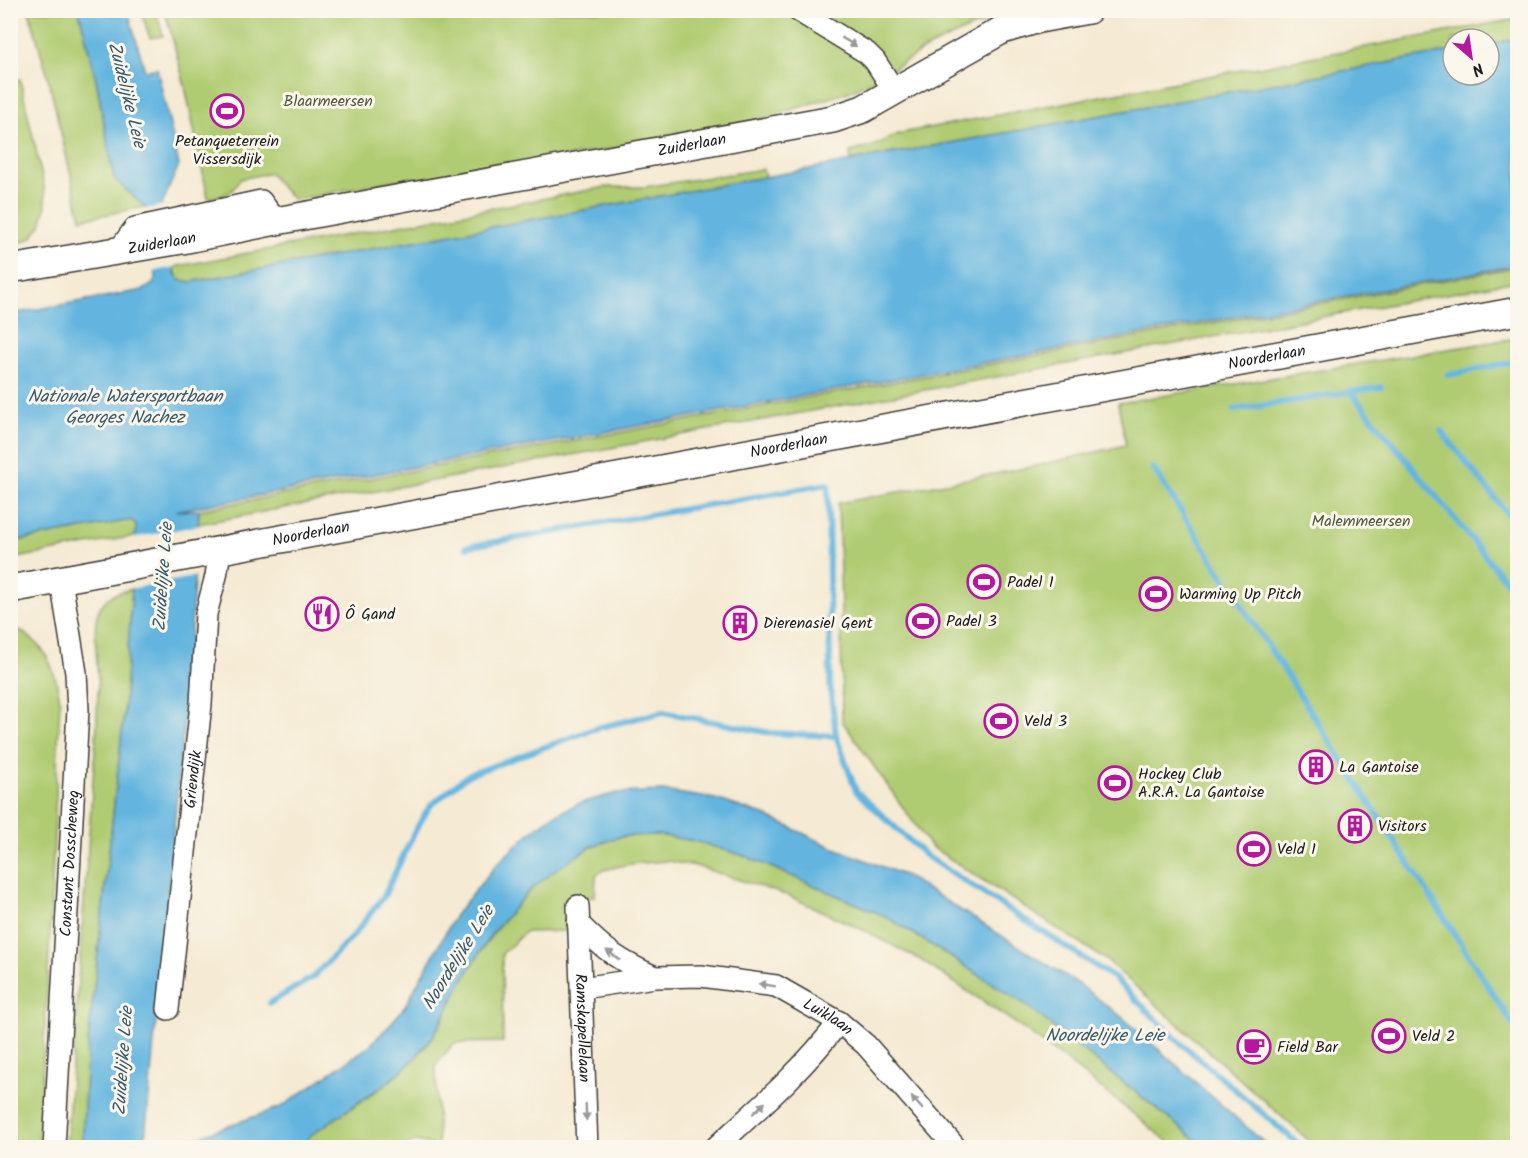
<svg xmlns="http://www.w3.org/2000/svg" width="1528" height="1158" viewBox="0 0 1528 1158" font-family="Kalam,sans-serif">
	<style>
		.green { fill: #b0cc72; stroke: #667447; stroke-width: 1.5 }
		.water { fill: #64b5df; stroke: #40687e; stroke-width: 1.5 }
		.pier { fill: #f5ead3 }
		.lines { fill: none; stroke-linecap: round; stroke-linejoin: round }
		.stream { stroke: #64b5df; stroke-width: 6 }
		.minor-casing { stroke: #3d3b37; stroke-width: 24 }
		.tertiary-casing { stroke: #3d3b37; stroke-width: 30 }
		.minor { stroke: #fff; stroke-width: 21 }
		.tertiary { stroke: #fff; stroke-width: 27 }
		.oneway { fill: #999 }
		.labels { text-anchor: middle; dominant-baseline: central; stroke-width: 6; stroke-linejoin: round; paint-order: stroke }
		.park-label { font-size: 16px; fill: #505a3a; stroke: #fbf7ec }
		.poi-label { font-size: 16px; fill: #1c1c1c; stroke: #fbf7ec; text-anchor: start }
		.street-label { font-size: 16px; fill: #1c1c1c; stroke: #fbf7ec }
		.water-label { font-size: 18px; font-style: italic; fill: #39596a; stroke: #fbf7ec }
	</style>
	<rect width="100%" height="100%" fill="#fbf7ec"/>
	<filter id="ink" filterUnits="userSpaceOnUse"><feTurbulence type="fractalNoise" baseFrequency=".0167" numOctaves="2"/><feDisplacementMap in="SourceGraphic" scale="12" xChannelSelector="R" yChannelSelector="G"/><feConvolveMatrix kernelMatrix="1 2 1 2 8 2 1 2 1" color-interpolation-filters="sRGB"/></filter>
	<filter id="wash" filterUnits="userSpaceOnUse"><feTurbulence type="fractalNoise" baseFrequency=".008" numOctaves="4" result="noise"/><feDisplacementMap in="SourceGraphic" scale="24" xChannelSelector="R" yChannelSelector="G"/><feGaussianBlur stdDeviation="1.35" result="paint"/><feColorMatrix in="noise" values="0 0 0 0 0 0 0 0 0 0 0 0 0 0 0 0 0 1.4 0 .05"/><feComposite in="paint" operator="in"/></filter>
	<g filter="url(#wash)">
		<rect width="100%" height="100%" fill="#f5ead3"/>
		<g class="green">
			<polygon points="29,11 79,11 96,79 114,178 145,207 81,219 49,81"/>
			<polygon points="141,11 156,11 163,36 150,38"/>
			<path d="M 165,11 L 1028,11 L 972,27 L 925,49 L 878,78 L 848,92 L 747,124 L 421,184 L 412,177 L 294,200 L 277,183 L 270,173 L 240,179 C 231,195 226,196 208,198 L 185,86 Z"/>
			<polygon points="1517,19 1517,39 1489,44 1489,39 1453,39 1453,51 851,161 850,152 873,146 901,133"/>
			<polygon points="20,79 44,186 46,207 41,225 31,238 11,247 11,82"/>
			<polygon points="763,169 765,177 190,282 179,280 173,267 606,187 644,187"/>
			<polygon points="1517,267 1517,281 198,524 199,510"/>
			<polygon points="1517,338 1517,1147 1316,1147 1106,960 930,846 842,721 841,604 838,503 1031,467 1126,445 1118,403"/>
			<polygon points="131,520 136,525 136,536 11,559 11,542"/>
			<path d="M 132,589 L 124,713 L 87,1052 L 82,1147 L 66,1148 L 97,725 C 97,711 98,697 98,683 C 98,663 92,630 98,612 C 104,596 118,592 132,589 Z"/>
			<path d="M 10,625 C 44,642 54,663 60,700 L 48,974 L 38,1147 L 11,1147 Z"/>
			<path d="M 658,835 L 695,841 L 745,856 L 887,917 L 1022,1002 L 1205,1147 L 1175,1147 L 1059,1055 L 1011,1020 L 919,959 L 861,929 L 789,896 L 696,866 L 667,861 L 629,864 L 604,870 L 596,875 L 595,896 L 570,899 L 569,931 L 525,932 L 502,954 L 503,1042 L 454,1043 L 436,1065 L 438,1147 L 417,1141 L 404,1147 L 303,1147 L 310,1135 C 353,1106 404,1079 434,1035 C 445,1018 453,997 464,979 C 498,919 551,854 621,837 C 633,834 646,835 658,835 Z"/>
		</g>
		<polygon class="water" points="79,11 128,11 145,71 157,68 179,165 162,204 175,273 179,280 190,282 1453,51 1453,75 1489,75 1489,44 1517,39 1517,265 175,511 199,510 186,699 145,1139 197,1137 281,1107 368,1047 387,1028 404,1008 456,914 496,865 531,832 554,815 580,803 617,793 663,791 716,799 764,815 832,847 906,876 1079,984 1123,1018 1269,1147 1205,1147 1022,1002 887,917 745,856 695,841 658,835 623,836 592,846 559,867 528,892 490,936 464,978 434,1035 414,1059 388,1082 311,1135 303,1147 82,1147 87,1052 124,713 136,525 131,520 11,542 11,314 143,290 153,284 156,277 145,207 114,178 96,79"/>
		<g class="pier">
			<polygon points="165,205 176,267 153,271 142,210"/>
			<polygon points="201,525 197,576 129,589 133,538"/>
		</g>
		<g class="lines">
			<g class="stream">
				<polyline points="1448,375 1518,361"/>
				<polyline points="1350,391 1518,596"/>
				<polyline points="1234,410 1381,387"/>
				<polyline points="1441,431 1518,527"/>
				<polyline points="1153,468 1518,1032"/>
				<polyline points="466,547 828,484 830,684 836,736 856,791 926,856 1114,978 1176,1039 1303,1148"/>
				<polyline points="270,1003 313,977 353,936 384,896 415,831 430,806 468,775 597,728 663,712 770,733 836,736"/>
			</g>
		</g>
	</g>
	<g filter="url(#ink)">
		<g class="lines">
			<g class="minor-casing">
				<g id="minor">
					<polyline points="797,10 867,53 875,61 895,92"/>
					<polyline points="119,250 135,228 261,201 276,221"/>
					<path id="s1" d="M 578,906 L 587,1148"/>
					<path d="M 578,923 C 605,951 620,961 655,977"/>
					<path id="s2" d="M 582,988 L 655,977 L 701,976 L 776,986 L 839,1022 L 866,1045 L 956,1148"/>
					<path id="s3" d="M 168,1009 L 201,704 L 206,614 L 216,576 L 220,551"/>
					<path id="s4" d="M 54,1148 L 78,710 L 76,673 L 61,580"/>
					<path d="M 715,1148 C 760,1107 802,1071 839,1022"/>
				</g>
			</g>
			<g class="tertiary-casing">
				<g id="tertiary">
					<path id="s5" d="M 10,269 L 182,240 L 276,221 L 833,119 L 863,109 L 1002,30 L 1039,19 L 1088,10"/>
					<path id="s6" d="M 10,589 L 1518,311"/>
				</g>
			</g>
			<use href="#minor" class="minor"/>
			<use href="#tertiary" class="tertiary"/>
		</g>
		<defs><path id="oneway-solid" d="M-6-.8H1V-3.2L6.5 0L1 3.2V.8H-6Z" transform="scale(1.5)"/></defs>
		<g class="oneway">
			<use href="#oneway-solid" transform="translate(849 42) rotate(31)"/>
			<use href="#oneway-solid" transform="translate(613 955) rotate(-144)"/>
			<use href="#oneway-solid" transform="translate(767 985) rotate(-171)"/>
			<use href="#oneway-solid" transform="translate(917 1103) rotate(-131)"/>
			<use href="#oneway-solid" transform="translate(759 1108) rotate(-42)"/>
			<use href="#oneway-solid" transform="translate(586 1112) rotate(88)"/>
		</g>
	</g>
	<defs>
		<g id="stadium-ring" transform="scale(1.725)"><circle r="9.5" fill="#fbf7ec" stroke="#b5179e" stroke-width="1.5"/><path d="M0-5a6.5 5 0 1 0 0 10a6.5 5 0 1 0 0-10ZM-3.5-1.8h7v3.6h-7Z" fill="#b5179e"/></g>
		<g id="restaurant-ring" transform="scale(1.725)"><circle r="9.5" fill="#fbf7ec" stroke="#b5179e" stroke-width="1.5"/><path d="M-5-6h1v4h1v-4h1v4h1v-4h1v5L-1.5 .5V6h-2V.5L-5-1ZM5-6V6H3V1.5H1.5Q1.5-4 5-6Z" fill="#b5179e"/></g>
		<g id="building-ring" transform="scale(1.725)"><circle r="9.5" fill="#fbf7ec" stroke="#b5179e" stroke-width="1.5"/><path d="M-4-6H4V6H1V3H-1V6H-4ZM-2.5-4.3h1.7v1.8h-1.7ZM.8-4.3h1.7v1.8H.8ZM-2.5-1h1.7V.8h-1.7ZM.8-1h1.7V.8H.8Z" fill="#b5179e"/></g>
		<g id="cafe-ring" transform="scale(1.725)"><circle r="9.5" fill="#fbf7ec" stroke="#b5179e" stroke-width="1.5"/><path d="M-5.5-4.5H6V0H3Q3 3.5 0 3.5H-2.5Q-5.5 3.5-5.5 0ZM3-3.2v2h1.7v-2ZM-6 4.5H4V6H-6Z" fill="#b5179e"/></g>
	</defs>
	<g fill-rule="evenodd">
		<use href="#stadium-ring" x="227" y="111"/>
		<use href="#stadium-ring" x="984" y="582"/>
		<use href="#stadium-ring" x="1156" y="594"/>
		<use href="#restaurant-ring" x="322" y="614"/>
		<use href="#stadium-ring" x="923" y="621"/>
		<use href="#building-ring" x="740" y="623"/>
		<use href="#stadium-ring" x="1001" y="721"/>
		<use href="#building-ring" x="1316" y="767"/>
		<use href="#stadium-ring" x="1115" y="783"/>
		<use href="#building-ring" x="1355" y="826"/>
		<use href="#stadium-ring" x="1254" y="849"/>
		<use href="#stadium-ring" x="1389" y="1036"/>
		<use href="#cafe-ring" x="1254" y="1047"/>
	</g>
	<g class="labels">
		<g class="park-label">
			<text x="328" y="101">Blaarmeersen</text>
			<text x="1361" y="521">Malemmeersen</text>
		</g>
		<g class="poi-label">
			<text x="227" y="141" text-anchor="middle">Petanqueterrein<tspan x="227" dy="18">Vissersdijk</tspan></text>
			<text x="1007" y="582">Padel 1</text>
			<text x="1179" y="594">Warming Up Pitch</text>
			<text x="345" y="614">Ô Gand</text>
			<text x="946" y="621">Padel 3</text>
			<text x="763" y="623">Dierenasiel Gent</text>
			<text x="1024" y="721">Veld 3</text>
			<text x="1339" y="767">La Gantoise</text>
			<text x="1138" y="774">Hockey Club<tspan x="1138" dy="18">A.R.A. La Gantoise</tspan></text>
			<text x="1378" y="826">Visitors</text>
			<text x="1277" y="849">Veld 1</text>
			<text x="1412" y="1036">Veld 2</text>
			<text x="1277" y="1047">Field Bar</text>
		</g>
		<g class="street-label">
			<text stroke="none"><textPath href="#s5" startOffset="693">Zuiderlaan</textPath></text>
			<text stroke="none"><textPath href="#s5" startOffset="154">Zuiderlaan</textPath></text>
			<text stroke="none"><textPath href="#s6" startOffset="1278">Noorderlaan</textPath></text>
			<text stroke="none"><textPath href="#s6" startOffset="792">Noorderlaan</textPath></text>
			<text stroke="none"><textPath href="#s6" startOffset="306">Noorderlaan</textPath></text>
			<text stroke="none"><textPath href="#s3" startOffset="231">Griendijk</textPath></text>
			<text stroke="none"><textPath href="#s4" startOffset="285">Constant Dosscheweg</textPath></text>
			<text stroke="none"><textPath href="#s2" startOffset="256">Luiklaan</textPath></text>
			<text stroke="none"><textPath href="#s1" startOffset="122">Ramskapellelaan</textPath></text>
		</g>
		<g class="water-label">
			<text transform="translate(126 95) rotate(76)">Zuidelijke Leie</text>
			<text x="125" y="397">Nationale Watersportbaan<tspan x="125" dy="21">Georges Nachez</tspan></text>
			<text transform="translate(164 577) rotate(-86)">Zuidelijke Leie</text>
			<text transform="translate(459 958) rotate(-58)">Noordelijke Leie</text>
			<text x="1105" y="1036">Noordelijke Leie</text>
			<text transform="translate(124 1061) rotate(-86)">Zuidelijke Leie</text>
		</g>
	</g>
	<rect width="1528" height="1158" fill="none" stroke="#fbf7ec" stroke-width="36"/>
	<g transform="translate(1471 57) rotate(151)"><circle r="28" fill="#fbf7ec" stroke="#a29f99" stroke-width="1.5"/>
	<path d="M0-4.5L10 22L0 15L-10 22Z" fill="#b5179e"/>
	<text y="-9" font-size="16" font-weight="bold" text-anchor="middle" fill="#1c1c1c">N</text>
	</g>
</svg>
